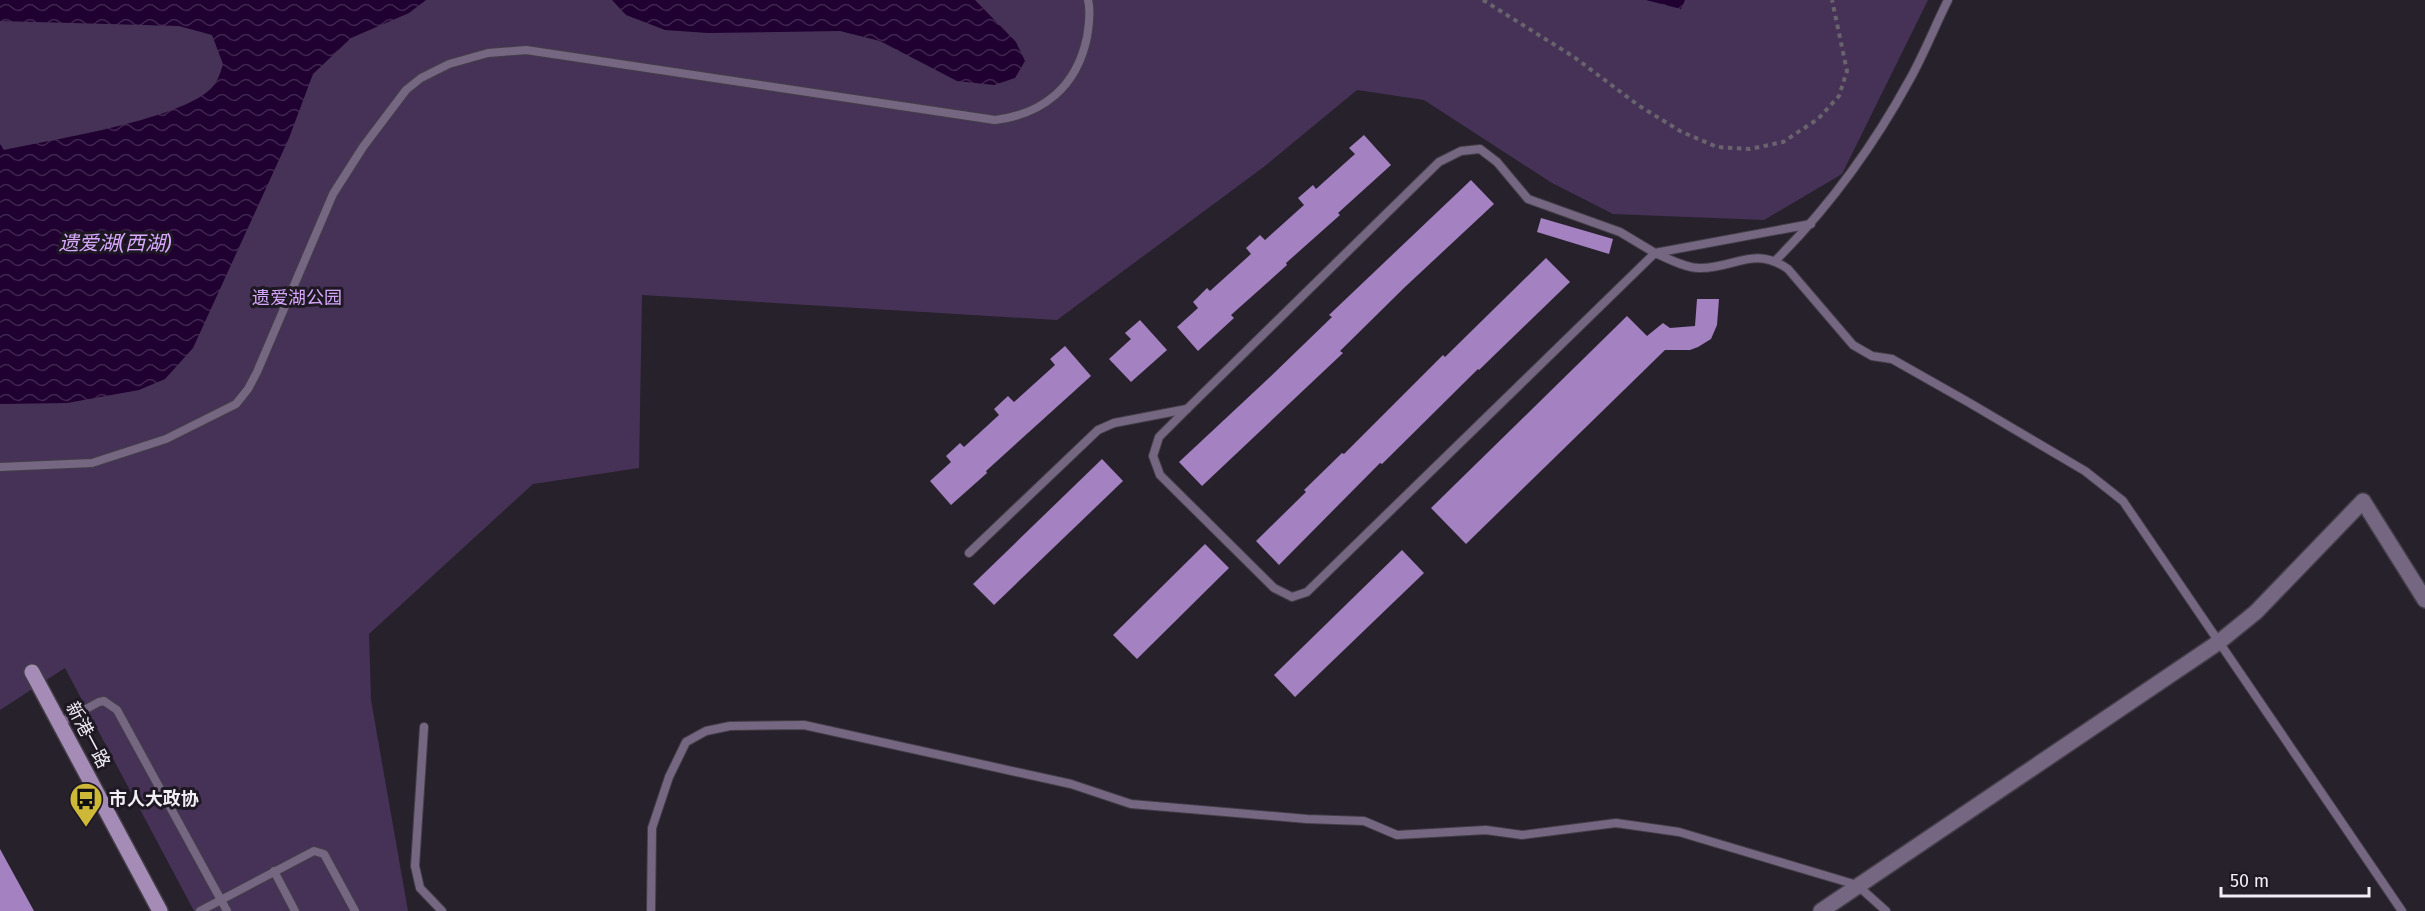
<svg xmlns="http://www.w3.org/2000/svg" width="2425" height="911" viewBox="0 0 2425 911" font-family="'Fira Sans','Noto Sans SC',sans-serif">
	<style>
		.green { fill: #463256 }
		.water { fill: url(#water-waves) }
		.building { fill: #a481c0 }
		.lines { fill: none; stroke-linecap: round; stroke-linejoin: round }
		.lane-casing { stroke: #433e48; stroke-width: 10 }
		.street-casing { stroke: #433e48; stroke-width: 18 }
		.secondary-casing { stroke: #433e48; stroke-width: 18 }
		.path { stroke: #68636d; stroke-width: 4; stroke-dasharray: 4.5 4.5; stroke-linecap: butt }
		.lane { stroke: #756781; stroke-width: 8 }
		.street { stroke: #756781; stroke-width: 15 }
		.secondary { stroke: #a48cb7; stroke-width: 15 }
		.labels { text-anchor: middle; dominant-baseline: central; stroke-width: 6; stroke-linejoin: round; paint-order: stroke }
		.park-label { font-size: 18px; fill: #d7a7fd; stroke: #1d1822 }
		.street-label { font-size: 18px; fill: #f2eef6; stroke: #1d1822 }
		.poi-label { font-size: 18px; font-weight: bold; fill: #f2eef6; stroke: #1d1822; text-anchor: start }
		.water-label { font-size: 20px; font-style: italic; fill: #d8a9ff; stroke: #1d1822 }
	</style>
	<defs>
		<pattern id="water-waves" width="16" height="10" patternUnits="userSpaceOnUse" patternTransform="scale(1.5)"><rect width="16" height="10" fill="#1f0031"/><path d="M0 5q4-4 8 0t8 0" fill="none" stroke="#40264f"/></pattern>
	</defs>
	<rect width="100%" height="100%" fill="#27212c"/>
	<polygon class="green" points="0,0 1928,0 1842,174 1764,220 1613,214 1552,183 1424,100 1357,90 1265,166 1057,320 642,295 639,468 533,484 369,634 371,700 408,911 194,911 65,668 0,710"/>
	<g class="water">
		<path d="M 0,0 L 426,0 L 409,13 L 351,38 L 313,74 L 289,138 L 193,348 L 165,379 L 139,390 L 67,403 L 0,404 L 0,144 L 4,150 C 49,140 189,119 214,85 C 219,79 221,70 223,64 L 212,35 L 179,26 L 0,21 Z"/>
		<polygon points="612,0 975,0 1016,42 1025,61 1015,78 994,85 957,81 880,41 840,31 708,33 665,30 626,15"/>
		<polygon points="1646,0 1685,0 1681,9"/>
	</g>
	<g class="building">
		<polygon points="1364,135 1391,165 1338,213 1340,215 1286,263 1287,265 1231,315 1234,318 1198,351 1177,327 1198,308 1193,302 1207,288 1210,291 1251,254 1246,248 1260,235 1265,240 1304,205 1298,198 1313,185 1316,189 1355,154 1349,148"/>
		<polygon points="1471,180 1494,204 1405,287 1340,351 1343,353 1202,486 1179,462 1270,377 1332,317 1329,315"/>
		<polygon points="1541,218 1613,239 1609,254 1537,232"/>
		<polygon points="1546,258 1570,282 1479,370 1478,369 1382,464 1380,463 1279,565 1256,541 1306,492 1304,490 1342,453 1344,454 1443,355 1445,357"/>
		<polygon points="1697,299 1719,299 1717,325 1711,339 1698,347 1690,350 1665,350 1466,544 1431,508 1627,316 1647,336 1663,323 1670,328 1695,326"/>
		<polygon points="1140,320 1167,350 1131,382 1109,359 1131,339 1125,333"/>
		<polygon points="1065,346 1091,376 986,471 987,473 951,505 930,481 951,462 946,456 960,443 964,447 999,415 994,409 1008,396 1014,402 1055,365 1050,359"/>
		<polygon points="1102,459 1123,481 994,605 973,584"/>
		<polygon points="1205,544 1229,568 1137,659 1113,635"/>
		<polygon points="1402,550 1424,573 1295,697 1274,675"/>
		<polygon points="0,849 34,911 0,911"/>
	</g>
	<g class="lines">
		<g class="lane-casing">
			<g id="lane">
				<path d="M 1811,224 L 1655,253 L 1620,232 L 1528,199 L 1497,162 L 1480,149 L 1461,151 L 1439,162 L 1188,408 L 1159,437 L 1153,456 L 1160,475 L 1274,588 L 1292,597 L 1307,592 L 1655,253 C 1667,258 1685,268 1699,268 C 1733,269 1754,245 1788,269 L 1853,345 L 1872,356 L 1892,359 L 1968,402 L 2085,471 L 2123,501 L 2402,911"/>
				<path d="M 1776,260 C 1829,207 1874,145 1910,79 C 1924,54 1935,26 1948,0"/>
				<path d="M 0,467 L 92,463 L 166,439 L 236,404 L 248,389 L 257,372 L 333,194 L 363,147 L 406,90 L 421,78 L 449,64 L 488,53 L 526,50 L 995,120 C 1044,114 1077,86 1087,37 C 1089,25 1091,11 1088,0"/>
				<polyline points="969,553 1098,430 1114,423 1187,409"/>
				<polyline points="60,723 99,702 104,701 117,710 227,911"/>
				<polyline points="424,727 415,866 420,888 442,911"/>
				<polyline points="274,871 295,911"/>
				<polyline points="200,911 314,851 324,854 355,911"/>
				<polyline points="651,911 652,828 669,777 686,742 706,731 730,726 804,725 1071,784 1131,804 1307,819 1364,821 1397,835 1486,830 1522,835 1616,823 1679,832 1857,885 1886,911"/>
			</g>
		</g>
		<g class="street-casing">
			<polyline id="street" points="1821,911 2219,642 2256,612 2363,501 2425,600"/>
		</g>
		<g class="secondary-casing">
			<polyline id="secondary" points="32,672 160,911"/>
		</g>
		<polyline class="path" points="1483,0 1574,57 1638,105 1680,131 1717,147 1750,149 1783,142 1818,119 1839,96 1847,71 1832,0"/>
		<use href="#lane" class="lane"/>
		<use href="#street" class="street"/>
		<use href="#secondary" class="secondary"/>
	</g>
	<defs>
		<g id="bus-pin" transform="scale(1.725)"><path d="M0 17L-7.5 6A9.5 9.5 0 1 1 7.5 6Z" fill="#ceb837" stroke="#1d1822"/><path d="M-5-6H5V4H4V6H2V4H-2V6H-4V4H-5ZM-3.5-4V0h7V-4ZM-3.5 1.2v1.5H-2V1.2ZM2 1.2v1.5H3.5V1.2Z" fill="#111"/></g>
	</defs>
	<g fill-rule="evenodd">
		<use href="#bus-pin" x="86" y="799"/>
	</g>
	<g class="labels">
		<g class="park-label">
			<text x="297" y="298">遗爱湖公园</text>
		</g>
		<g class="street-label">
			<text transform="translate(88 735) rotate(62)">新港一路</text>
		</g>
		<g class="poi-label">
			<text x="109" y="799">市人大政协</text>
		</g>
		<g class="water-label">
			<text x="115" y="243">遗爱湖(西湖)</text>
		</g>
	</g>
	<path d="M2221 887v9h148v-9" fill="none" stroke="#f2eef6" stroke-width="3"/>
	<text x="2230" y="887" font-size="18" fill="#f2eef6" stroke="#1d1822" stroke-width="4.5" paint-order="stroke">50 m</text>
</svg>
